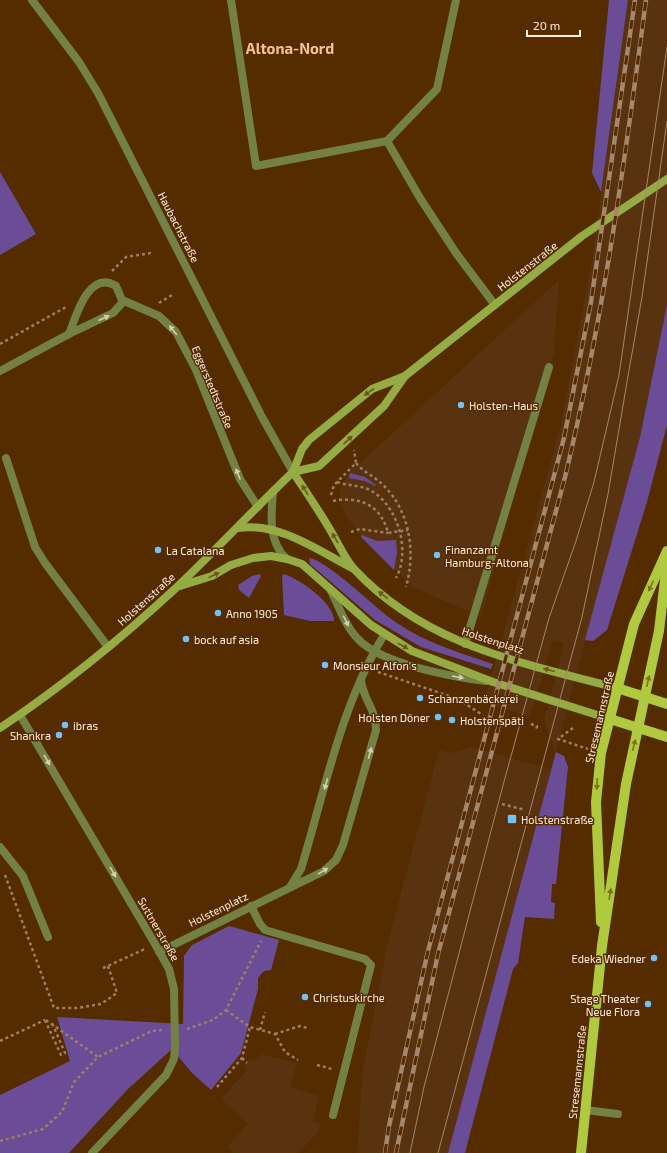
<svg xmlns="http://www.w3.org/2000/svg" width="667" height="1153" viewBox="0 0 667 1153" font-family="'Exo 2',sans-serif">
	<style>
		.built { fill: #593310 }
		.green { fill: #6a4d96 }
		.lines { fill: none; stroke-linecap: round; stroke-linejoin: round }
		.path { stroke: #9e7f61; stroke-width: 2.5; stroke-dasharray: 3 3; stroke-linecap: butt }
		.service { stroke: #738244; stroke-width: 8 }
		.minor { stroke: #738244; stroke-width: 8 }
		.secondary { stroke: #95ab43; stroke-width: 8 }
		.primary { stroke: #afca3e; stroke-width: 10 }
		.tram { stroke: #a5876b; stroke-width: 1 }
		.rail-casing { stroke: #a5876b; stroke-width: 4.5 }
		.rail { stroke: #552b00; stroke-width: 3; stroke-dasharray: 9; stroke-linecap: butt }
		.oneway { fill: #d5ceb3 }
		.oneway2 { fill: #6b5817 }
		.oneway3 { fill: #7e731c }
		.poi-dot { fill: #73c1f5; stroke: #552b00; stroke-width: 1.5 }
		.labels { text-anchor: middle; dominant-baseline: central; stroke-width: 3; stroke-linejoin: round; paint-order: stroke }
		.street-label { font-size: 11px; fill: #ffeee2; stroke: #552b00 }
		.poi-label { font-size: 11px; fill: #ffeee2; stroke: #552b00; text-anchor: start }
		.district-label { font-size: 15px; font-weight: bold; fill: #f5c198; stroke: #552b00 }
	</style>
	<rect width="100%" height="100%" fill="#552b00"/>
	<g class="built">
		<polygon points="628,0 667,0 667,305 640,437 448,1153 357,1153 363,1069 388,942 439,750 451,753 472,747 550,769 555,751 544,721 564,643 553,640 530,716 484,703 560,428 592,260"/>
		<polygon points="559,280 554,352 481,617 413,587 361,537 344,512 340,499 340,490 347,475"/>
		<polygon points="262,1054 297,1063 290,1087 319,1096 313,1121 320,1123 319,1131 298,1153 233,1153 227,1147 248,1124 221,1099 247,1070 243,1067 250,1059 254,1062"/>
	</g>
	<g class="green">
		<polygon points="609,0 628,0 601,192 592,173"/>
		<polygon points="0,172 36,234 0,255"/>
		<polygon points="667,305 667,425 647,502 607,630 593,641 585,640 640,437"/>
		<polygon points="350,473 365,477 376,485 375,486 365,481 349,478"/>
		<polygon points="362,535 377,541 396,540 397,552 394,570 361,537"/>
		<path d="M 309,558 C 325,559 375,607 390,618 C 420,641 458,652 493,664 L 491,669 L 421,647 L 375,620 L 310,564 Z"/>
		<polygon points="260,574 261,576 249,598 239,590 238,585 252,576"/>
		<path d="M 284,574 C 300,579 334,603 334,621 L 310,621 L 284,615 L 282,576 Z"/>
		<polygon points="556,752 564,756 568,767 556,884 552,884 551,902 555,903 554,919 525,917 518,963 513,969 465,1153 448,1153"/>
		<polygon points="229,926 279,940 271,970 264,971 258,978 258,989 241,1053 211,1090 192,1073 172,1049 128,1089 69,1153 0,1153 0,1095 70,1061 57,1017 183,1024 184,956 192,945"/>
	</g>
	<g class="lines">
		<g class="path">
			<polyline points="112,271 126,257 151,253"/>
			<polyline points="159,303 172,295"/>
			<polyline points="0,344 66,307"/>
			<path d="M 356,463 C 363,472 374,476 382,484 C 410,510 416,552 406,587"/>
			<path d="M 337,482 C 348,486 359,485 370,490 C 398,505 411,551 396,578"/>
			<polyline points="331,495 334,485 356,463 354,450"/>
			<path d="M 333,501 C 360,496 381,505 388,533 L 408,530"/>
			<polyline points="351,532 360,529 388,533"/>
			<polyline points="378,672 458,699 481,714"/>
			<polyline points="531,724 537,726 536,731"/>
			<polyline points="573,728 558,739 588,749"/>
			<polyline points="502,804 525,810"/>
			<polyline points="5,875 54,1008 77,1008 101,1004 117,993 108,966"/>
			<polyline points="103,968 145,949"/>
			<polyline points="226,1010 250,1027 275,1034 285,1052 298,1060"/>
			<polyline points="45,1020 61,1055 65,1053 52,1023"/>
			<polyline points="46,1020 98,1057"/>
			<polyline points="187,1029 213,1020 226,1010 261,941"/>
			<polyline points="260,1030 265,1012"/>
			<polyline points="275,1034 300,1026 307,1028"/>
			<polyline points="0,1041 45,1020"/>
			<polyline points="242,1058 247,1063"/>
			<polyline points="317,1065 332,1069"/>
			<polyline points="217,1087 242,1058 250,1027"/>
			<polyline points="0,1141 43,1129 62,1112 74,1082 98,1057 152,1031 162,1030"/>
		</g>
		<g class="service">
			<polyline points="231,0 256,166 387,141"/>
			<polyline points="456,0 437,89 387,141 420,198 456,253 495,305"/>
			<polyline points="6,458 35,547 45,563 108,647"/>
			<path d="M 273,492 C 271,514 268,543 287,559"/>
			<path d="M 331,591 C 339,606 345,626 358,639 C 381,664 453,677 486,681"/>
			<polyline points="465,644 549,367"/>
			<polyline points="0,847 23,876 48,937"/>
			<polyline points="251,906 260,924 265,930 365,959 371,965 333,1115"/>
			<polyline points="585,1110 618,1114"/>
		</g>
		<g class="minor">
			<polyline points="32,0 79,62 98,93 262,417 293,472"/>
			<polyline points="122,300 159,316 176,332 196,370 240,479 258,507"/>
			<path d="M 0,371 L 69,334 L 113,313 L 122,303 L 122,300 L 116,286 C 89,269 76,316 69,334"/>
			<polyline points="20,715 155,944 169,969 174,989 175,1048 174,1059 166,1075 92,1153"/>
			<path d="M 290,887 L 301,869 C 325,790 341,705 384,635"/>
			<path d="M 159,952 L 324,871 L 336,860 L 343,845 L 376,730 C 376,708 363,700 361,680"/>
		</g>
		<g class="secondary">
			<polyline points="293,472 319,466 384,406 405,376 582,236 667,179"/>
			<path d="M 293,472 C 306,492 320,512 332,533 C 339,545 345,559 354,569 C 426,646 520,662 617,688"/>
			<path d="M 238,528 C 279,522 317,550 352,568"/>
			<polyline points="180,586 212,576 231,565 253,558 271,556 287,559 302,564 371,625 412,651 493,682 610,719"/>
			<path d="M 0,728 C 63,686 122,638 177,587 C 217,549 254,509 293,472 L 302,449 L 309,440 L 372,389 L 405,376"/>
		</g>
		<g class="primary">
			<polyline points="617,688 667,704"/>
			<polyline points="610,719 667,737"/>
			<polyline points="601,922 596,802 601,753 634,624 667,551"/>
			<polyline points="581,1153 602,946 626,784 659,631 667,562"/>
		</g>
		<g class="tram">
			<polyline points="410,1153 424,1087 502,789 549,618 576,541 594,482 619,375 667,47"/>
			<polyline points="438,1153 582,617 608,494 628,376 642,297 667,121"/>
		</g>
		<g class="rail-casing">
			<g id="rail">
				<polyline points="385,1153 389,1126 428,951 564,438 591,302 635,0"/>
				<path d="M 396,1153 L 438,954 L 565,477 C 603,320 625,160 646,0"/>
			</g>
		</g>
		<use href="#rail" class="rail"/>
	</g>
	<defs><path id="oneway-solid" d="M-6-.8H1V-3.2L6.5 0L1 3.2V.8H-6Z"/></defs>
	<g class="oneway">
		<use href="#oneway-solid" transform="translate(104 318) rotate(-25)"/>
		<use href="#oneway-solid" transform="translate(173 330) rotate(-129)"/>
		<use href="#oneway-solid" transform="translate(238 474) rotate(-112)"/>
		<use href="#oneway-solid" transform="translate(346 621) rotate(63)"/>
		<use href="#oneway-solid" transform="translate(458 677) rotate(10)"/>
		<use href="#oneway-solid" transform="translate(370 753) rotate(-74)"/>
		<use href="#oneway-solid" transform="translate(47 760) rotate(60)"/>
		<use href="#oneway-solid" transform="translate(326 784) rotate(106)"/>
		<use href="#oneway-solid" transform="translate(323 871) rotate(-31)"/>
		<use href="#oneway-solid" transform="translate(113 872) rotate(60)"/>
	</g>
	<g class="oneway2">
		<use href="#oneway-solid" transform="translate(369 392) rotate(146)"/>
		<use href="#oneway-solid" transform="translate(348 440) rotate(-43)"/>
		<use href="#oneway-solid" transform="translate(305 490) rotate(-122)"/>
		<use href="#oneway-solid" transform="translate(335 538) rotate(-121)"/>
		<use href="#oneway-solid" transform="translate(214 575) rotate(-26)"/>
		<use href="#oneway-solid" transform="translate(383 595) rotate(-142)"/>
		<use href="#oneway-solid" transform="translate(403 646) rotate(29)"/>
		<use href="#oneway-solid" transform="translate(549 670) rotate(-165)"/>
	</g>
	<g class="oneway3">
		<use href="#oneway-solid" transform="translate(651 586) rotate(114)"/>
		<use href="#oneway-solid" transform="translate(648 681) rotate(-78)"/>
		<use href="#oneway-solid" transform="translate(634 745) rotate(-76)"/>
		<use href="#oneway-solid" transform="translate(597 784) rotate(93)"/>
		<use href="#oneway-solid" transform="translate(610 894) rotate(-81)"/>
	</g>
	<g class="poi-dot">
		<circle cx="461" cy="405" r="4"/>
		<circle cx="158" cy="550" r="4"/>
		<circle cx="437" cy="555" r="4"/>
		<circle cx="218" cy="613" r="4"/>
		<circle cx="186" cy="639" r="4"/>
		<circle cx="325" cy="665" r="4"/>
		<circle cx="420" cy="698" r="4"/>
		<circle cx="438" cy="717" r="4"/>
		<circle cx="452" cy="720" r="4"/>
		<circle cx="65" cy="725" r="4"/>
		<circle cx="59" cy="735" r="4"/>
		<rect x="507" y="814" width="10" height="10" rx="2"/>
		<circle cx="654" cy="958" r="4"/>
		<circle cx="305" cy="997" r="4"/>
		<circle cx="648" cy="1004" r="4"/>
	</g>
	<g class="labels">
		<g class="street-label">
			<text transform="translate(179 227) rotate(63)">Haubachstraße</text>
			<text transform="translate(527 266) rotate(-38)">Holstenstraße</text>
			<text transform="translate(213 387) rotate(67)">Eggerstedtstraße</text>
			<text transform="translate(146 599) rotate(-42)">Holstenstraße</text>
			<text transform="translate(493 640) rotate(18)">Holstenplatz</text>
			<text transform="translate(599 717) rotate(-77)">Stresemannstraße</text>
			<text transform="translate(218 909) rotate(-26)">Holstenplatz</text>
			<text transform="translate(159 929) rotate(60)">Suttnerstraße</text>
			<text transform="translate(577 1072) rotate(-84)">Stresemannstraße</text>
		</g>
		<g class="poi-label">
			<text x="469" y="405">Holsten-Haus</text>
			<text x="445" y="549">Finanzamt<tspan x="445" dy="13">Hamburg-Altona</tspan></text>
			<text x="166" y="550">La Catalana</text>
			<text x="226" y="613">Anno 1905</text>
			<text x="194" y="639">bock auf asia</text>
			<text x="333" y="665">Monsieur Alfon's</text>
			<text x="428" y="698">Schanzenbäckerei</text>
			<text x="430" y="717" text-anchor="end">Holsten Döner</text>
			<text x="460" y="720">Holstenspäti</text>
			<text x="73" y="725">ibras</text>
			<text x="51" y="735" text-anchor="end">Shankra</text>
			<text x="521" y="819">Holstenstraße</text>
			<text x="646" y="958" text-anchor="end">Edeka Wiedner</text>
			<text x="313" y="997">Christuskirche</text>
			<text x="640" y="998" text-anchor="end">Stage Theater<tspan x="640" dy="13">Neue Flora</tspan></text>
		</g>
		<g class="district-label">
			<text x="290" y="48">Altona-Nord</text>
		</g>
	</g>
	<path d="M527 30v6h53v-6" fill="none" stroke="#ffeee2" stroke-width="2"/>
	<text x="533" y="30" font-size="12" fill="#ffeee2" stroke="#552b00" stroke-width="3" paint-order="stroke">20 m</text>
</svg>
